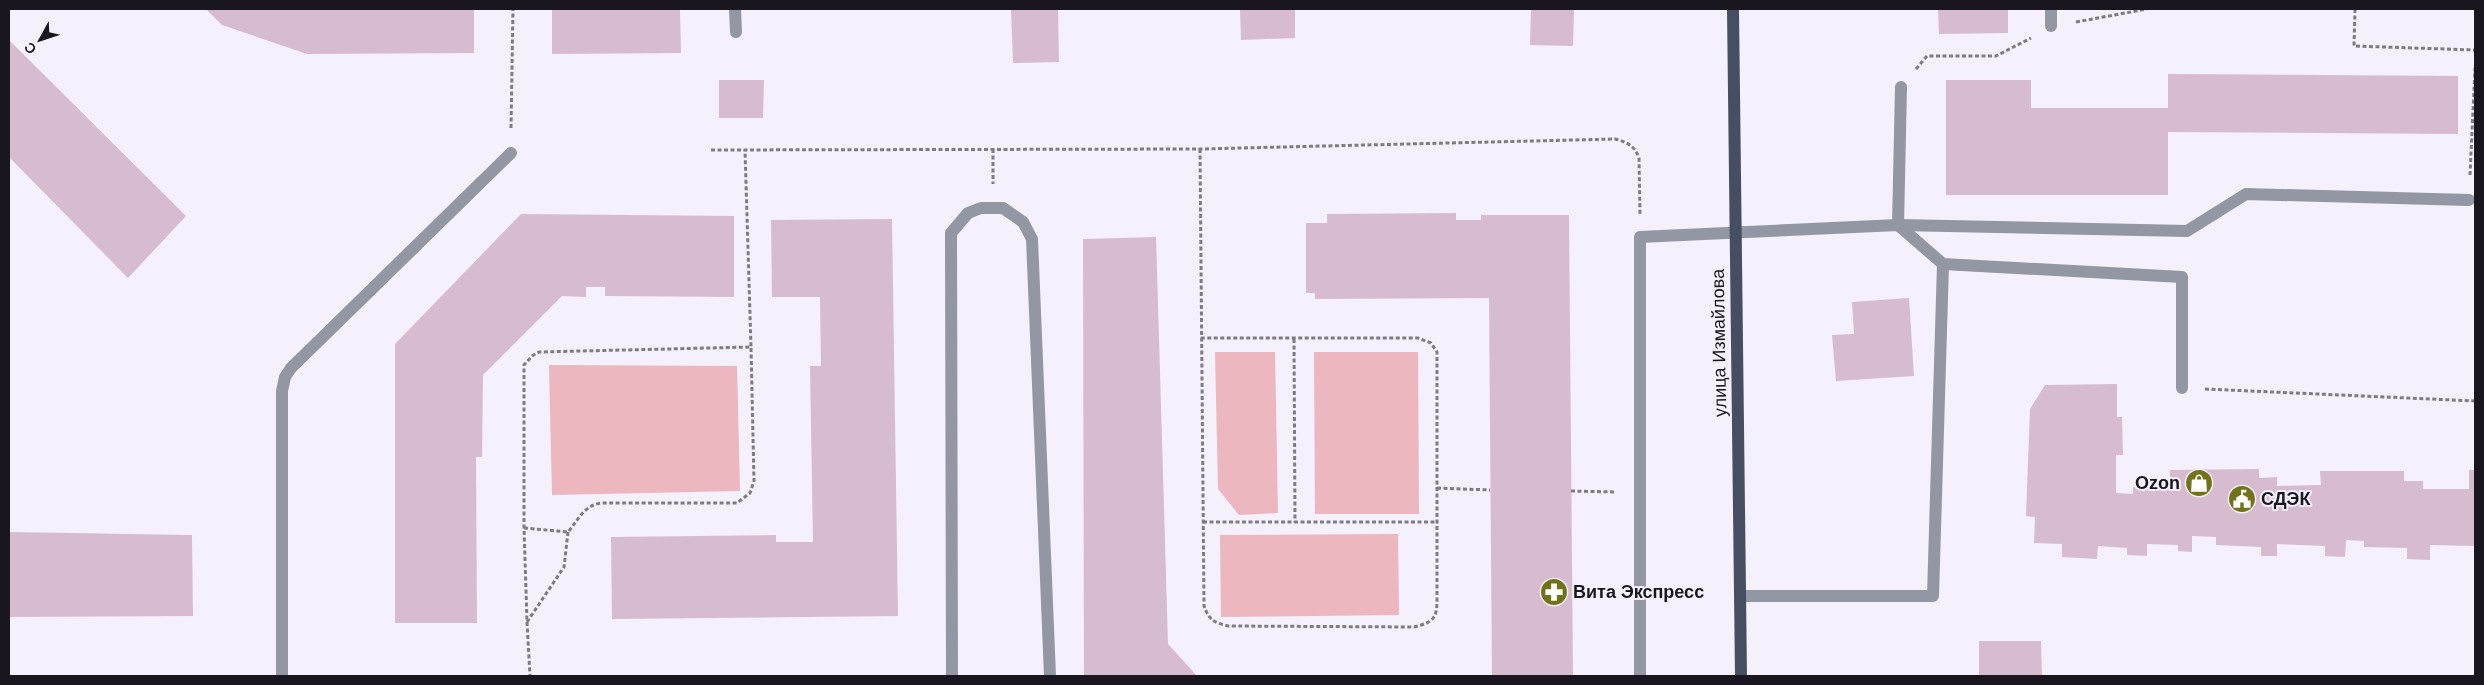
<svg xmlns="http://www.w3.org/2000/svg" width="2484" height="685" viewBox="0 0 2484 685" font-family="Arial,sans-serif">
	<style>
		.green { fill: #ecb7bf }
		.building { fill: #d7bcd0 }
		.lines { fill: none; stroke-linecap: round; stroke-linejoin: round }
		.path { stroke: #7f7b86; stroke-width: 3; stroke-dasharray: 4 2.5; stroke-linecap: butt }
		.minor { stroke: #9297a3; stroke-width: 12 }
		.major { stroke: #464e61; stroke-width: 12 }
		.labels { text-anchor: middle; dominant-baseline: central; stroke-width: 4; stroke-linejoin: round; paint-order: stroke }
		.street-label { font-size: 18px; fill: #1a1620; stroke: #f4f0fc }
		.poi-label { font-size: 18px; font-weight: bold; fill: #1a1620; stroke: #f4f0fc; text-anchor: start }
	</style>
	<rect width="100%" height="100%" fill="#f4f0fc"/>
	<g class="green">
		<polygon points="1215,352 1275,352 1278,513 1239,515 1218,489"/>
		<polygon points="1314,352 1418,352 1419,514 1315,514"/>
		<polygon points="549,365 737,366 740,491 552,495"/>
		<polygon points="1398,534 1399,615 1221,617 1220,535"/>
	</g>
	<g class="building">
		<polygon points="206,9 474,9 474,53 307,54 222,25"/>
		<polygon points="552,9 680,9 681,53 552,54"/>
		<polygon points="1011,9 1058,9 1059,62 1013,63"/>
		<polygon points="1240,9 1295,9 1295,38 1241,40"/>
		<polygon points="1531,9 1574,9 1573,46 1530,45"/>
		<polygon points="1938,9 2008,9 2008,33 1939,34"/>
		<polygon points="9,40 186,216 128,278 9,157"/>
		<polygon points="2168,74 2458,76 2458,134 2168,132 2168,195 1946,195 1946,80 2031,80 2031,108 2168,108"/>
		<polygon points="719,80 764,80 763,118 719,118"/>
		<polygon points="1456,213 1456,220 1481,220 1481,215 1569,215 1573,676 1492,676 1489,298 1315,299 1315,293 1306,293 1306,223 1327,223 1327,214"/>
		<polygon points="521,214 734,216 734,297 605,296 605,287 586,287 586,297 562,296 483,375 482,457 476,457 477,623 395,623 395,344"/>
		<polygon points="892,219 898,616 612,619 611,537 776,535 776,542 813,542 810,366 821,366 820,297 772,297 771,220"/>
		<polygon points="1156,237 1168,644 1197,676 1084,676 1083,239"/>
		<polygon points="1909,298 1914,376 1836,381 1832,335 1854,334 1852,302"/>
		<polygon points="2117,384 2117,417 2122,417 2123,455 2116,455 2116,493 2133,494 2133,487 2151,487 2150,481 2170,481 2170,470 2259,469 2259,478 2277,477 2277,486 2321,485 2320,471 2404,471 2404,481 2423,481 2423,489 2469,489 2469,470 2475,470 2475,546 2430,545 2430,560 2407,559 2407,548 2364,547 2364,541 2346,540 2345,557 2325,556 2325,546 2277,544 2277,556 2261,556 2261,547 2216,545 2216,537 2192,536 2192,552 2178,551 2178,545 2147,544 2147,556 2127,555 2127,548 2098,546 2097,559 2062,557 2062,544 2034,543 2035,517 2026,516 2030,409 2045,385"/>
		<polygon points="9,532 192,535 193,616 9,617"/>
		<polygon points="1979,641 2041,641 2042,676 1979,676"/>
	</g>
	<g class="lines">
		<g class="path">
			<polyline points="2355,9 2354,46 2475,50"/>
			<polyline points="2076,22 2147,9"/>
			<polyline points="1916,69 1927,56 1996,56 2031,38"/>
			<polyline points="511,128 513,9"/>
			<polyline points="993,149 993,184"/>
			<path d="M 1200,149 L 1204,606 C 1209,620 1214,623 1229,626 L 1414,627 C 1433,622 1437,619 1437,600 L 1437,352 L 1431,343 L 1418,338 L 1201,338"/>
			<path d="M 711,150 L 1200,149 L 1615,139 C 1627,142 1635,146 1639,158 L 1640,214"/>
			<polyline points="2470,175 2475,68"/>
			<polyline points="1294,339 1295,522"/>
			<polyline points="2205,389 2475,401"/>
			<polyline points="1437,488 1490,490"/>
			<polyline points="1571,491 1616,492"/>
			<polyline points="1203,522 1438,522"/>
			<path d="M 524,528 L 568,532 C 579,519 584,505 602,503 L 737,503 L 750,493 L 754,481 L 751,347"/>
			<polyline points="568,532 564,567 527,622 524,528 524,365 532,356 539,352 751,347 745,150"/>
			<polyline points="527,622 530,676"/>
		</g>
		<g class="minor">
			<polyline points="735,9 736,32"/>
			<polyline points="2051,9 2051,26"/>
			<polyline points="1901,87 1898,225 1943,264 2182,277 2182,388"/>
			<polyline points="1740,596 1933,596 1943,264"/>
			<polyline points="282,676 282,391 285,377 291,368 511,153"/>
			<polyline points="952,676 951,233 968,213 981,208 1003,208 1023,222 1032,239 1050,676"/>
			<polyline points="1640,676 1640,237 1898,225 2187,231 2246,194 2469,200"/>
		</g>
		<polyline class="major" points="1733,9 1741,676"/>
	</g>
	<defs>
		<g id="shop-disc" transform="scale(1.4375)"><circle r="9.5" fill="#727318" stroke="#f4f0fc"/><path d="M-5-2.5h2.3a2.7 3.5 0 0 1 5.4 0H5L5.5 6h-11ZM-1.5-2.5h3a1.5 2.3 0 0 0-3 0Z" fill="#fff"/></g>
		<g id="civic-disc" transform="scale(1.4375)"><circle r="9.5" fill="#727318" stroke="#f4f0fc"/><path d="M-.6-6.5H3V-4.5H.6V-3L4-1V1h2V6H-6V1h2V-1L-.6-3ZM-1.2 2.5V6h2.4V2.5Z" fill="#fff"/></g>
		<g id="pharmacy-disc" transform="scale(1.4375)"><circle r="9.5" fill="#727318" stroke="#f4f0fc"/><path d="M-2-6h4v4h4v4h-4v4h-4v-4h-4v-4h4Z" fill="#fff"/></g>
	</defs>
	<g fill-rule="evenodd">
		<use href="#shop-disc" x="2199" y="483"/>
		<use href="#civic-disc" x="2242" y="499"/>
		<use href="#pharmacy-disc" x="1554" y="592"/>
	</g>
	<g class="labels">
		<g class="street-label">
			<text transform="translate(1719 343) rotate(-91)">улица Измайлова</text>
		</g>
		<g class="poi-label">
			<text x="2180" y="483" text-anchor="end">Ozon</text>
			<text x="2261" y="499">СДЭК</text>
			<text x="1573" y="592">Вита Экспресс</text>
		</g>
	</g>
	<rect width="2484" height="685" fill="none" stroke="#1a1620" stroke-width="20"/>
	<g transform="translate(40 40) rotate(230)" stroke="#f4f0fc" stroke-width="4" paint-order="stroke">
	<path d="M0-4L9 19L0 12L-9 19Z" fill="#1a1620"/>
	<text y="-8" font-size="14" font-weight="bold" text-anchor="middle" fill="#1a1620">С</text>
	</g>
</svg>
